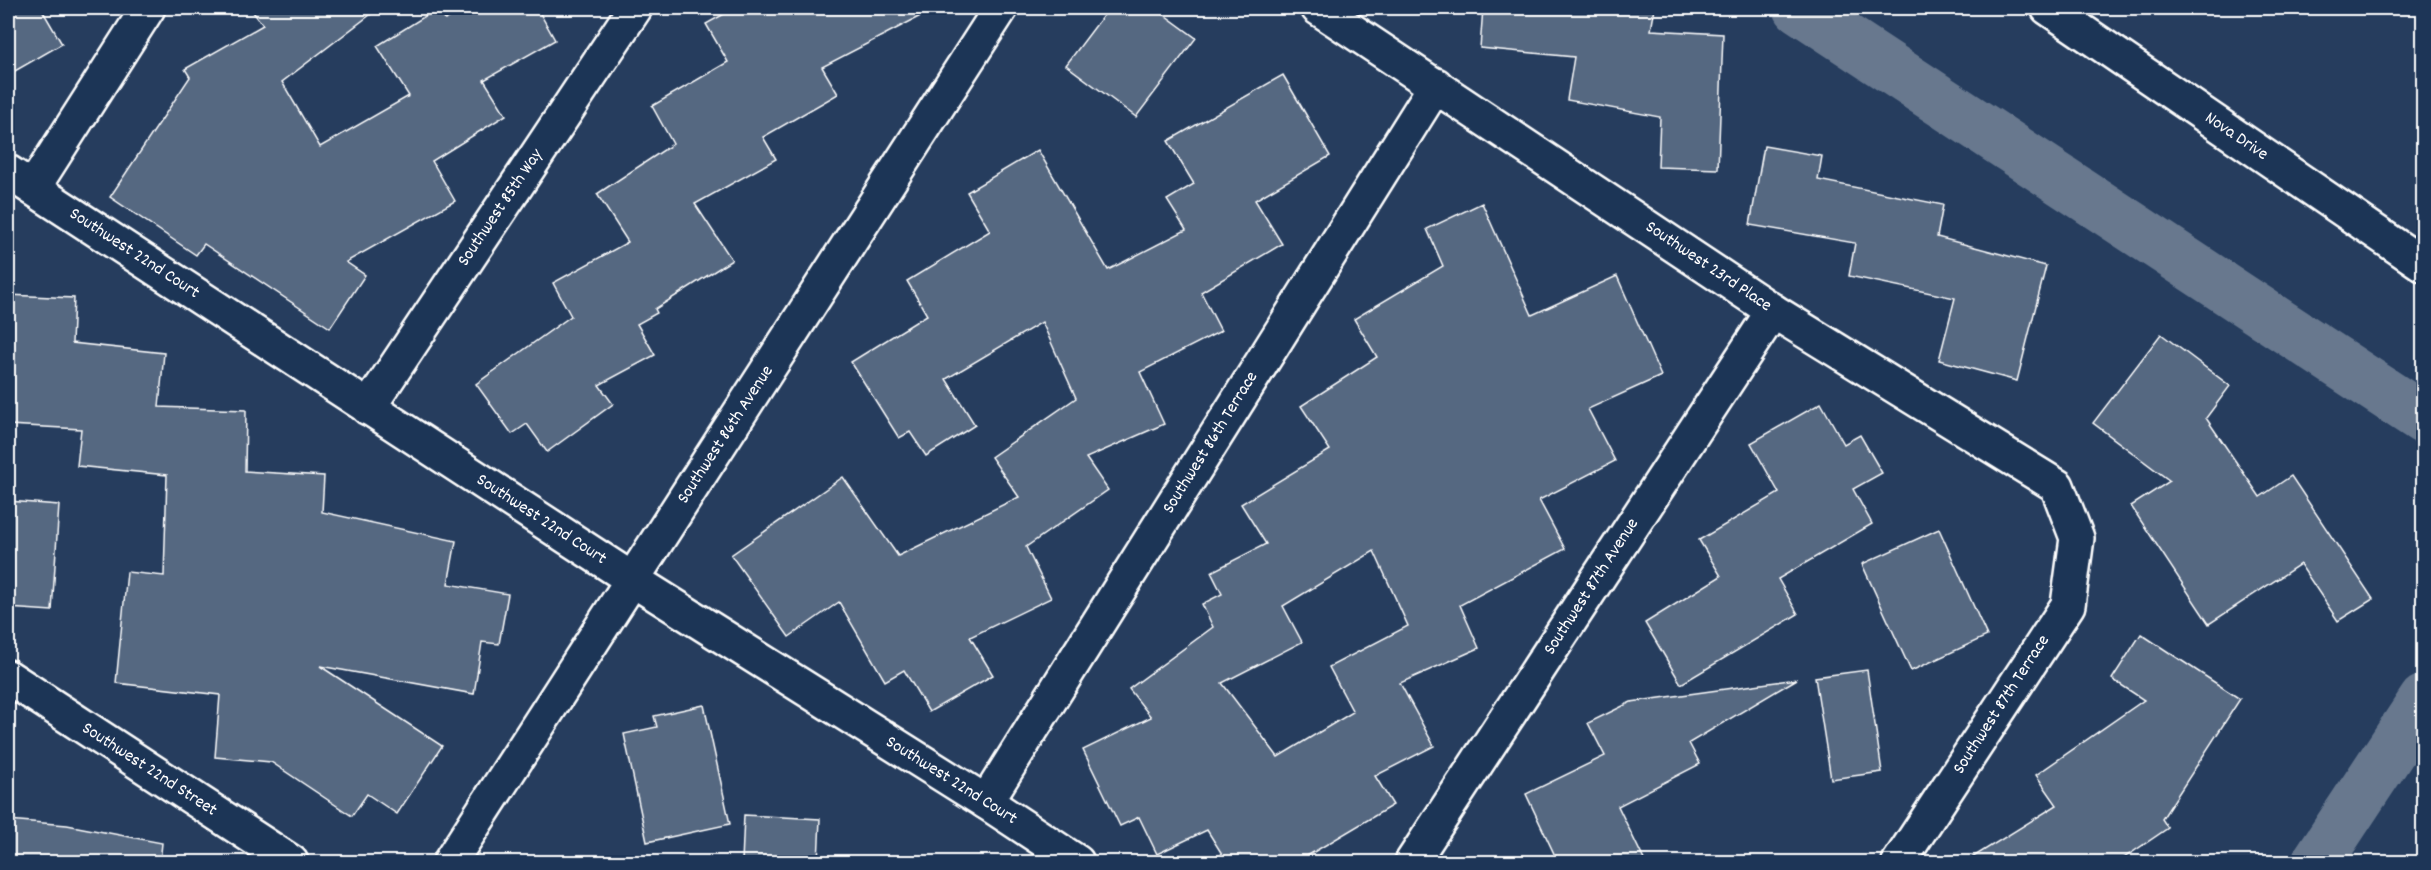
<svg xmlns="http://www.w3.org/2000/svg" width="2431" height="870" viewBox="0 0 2431 870" font-family="Dekko,sans-serif">
	<style>
		.lines { fill: none; stroke-linecap: round; stroke-linejoin: round }
		.canal { stroke: #67788e; stroke-width: 51 }
		.building { fill: #556781; stroke: #fff; stroke-width: 1.5; fill-rule: evenodd }
		.minor-casing { stroke: #fff; stroke-width: 38 }
		.tertiary-casing { stroke: #fff; stroke-width: 38 }
		.minor { stroke: #1d3557; stroke-width: 33 }
		.tertiary { stroke: #1d3557; stroke-width: 33 }
		.labels { text-anchor: middle; dominant-baseline: central; stroke-width: 4.5; stroke-linejoin: round; paint-order: stroke }
		.street-label { font-size: 18px; fill: #fff; stroke: #1d3557 }
	</style>
	<rect width="100%" height="100%" fill="#263d5e"/>
	<filter id="ink" filterUnits="userSpaceOnUse"><feTurbulence type="fractalNoise" baseFrequency=".0167" numOctaves="2"/><feDisplacementMap in="SourceGraphic" scale="12" xChannelSelector="R" yChannelSelector="G"/><feConvolveMatrix kernelMatrix="1 2 1 2 8 2 1 2 1" color-interpolation-filters="sRGB"/></filter>
	<g filter="url(#ink)">
		<g class="lines">
			<g class="canal">
				<polyline points="1799,8 2424,419"/>
				<polyline points="2317,862 2424,700"/>
			</g>
		</g>
		<g class="building">
			<polygon points="8,8 41,8 62,44 8,75"/>
			<polygon points="250,8 379,8 282,82 320,147 409,96 377,46 438,8 445,20 467,8 537,8 555,40 484,80 506,115 432,161 455,201 346,262 365,275 330,328 204,244 196,255 110,197 190,77 185,69 263,25"/>
			<polygon points="735,8 936,8 822,67 838,94 763,137 776,159 695,204 732,260 655,309 657,313 637,324 655,355 599,385 613,404 547,452 527,424 512,434 476,384 571,316 553,283 628,242 597,194 673,144 652,106 728,62 706,24"/>
			<polygon points="1109,8 1155,8 1196,38 1136,117 1066,65"/>
			<polygon points="1483,8 1655,8 1651,30 1723,34 1718,169 1658,167 1660,117 1567,100 1574,57 1480,48"/>
			<polygon points="1283,75 1330,156 1255,200 1282,244 1201,292 1221,331 1140,372 1164,424 1086,458 1108,490 1026,547 1051,598 970,637 993,675 929,712 904,670 885,681 839,602 789,637 731,555 843,477 898,556 1019,497 991,457 1076,398 1042,322 946,379 975,425 926,456 910,432 899,438 851,362 927,315 907,281 990,231 967,192 1038,150 1108,270 1186,230 1167,200 1194,184 1168,141"/>
			<polygon points="1764,146 1822,156 1818,180 1943,205 1937,237 2046,266 2017,381 1939,360 1955,298 1849,276 1855,243 1750,225"/>
			<path d="M 1482,203 L 1532,315 L 1617,276 L 1661,376 L 1588,409 L 1615,461 L 1539,500 L 1565,549 L 1460,605 L 1479,648 L 1400,683 L 1434,746 L 1375,776 L 1393,805 L 1297,862 L 1227,862 L 1207,830 L 1157,854 L 1139,817 L 1120,826 L 1083,750 L 1151,717 L 1129,689 L 1213,627 L 1202,604 L 1222,594 L 1211,572 L 1266,544 L 1241,504 L 1330,450 L 1301,406 L 1377,357 L 1354,319 L 1443,266 L 1427,229 ZM 1374,551 L 1408,626 L 1329,667 L 1353,712 L 1278,757 L 1222,683 L 1302,642 L 1283,606 Z"/>
			<polygon points="8,295 74,298 72,343 164,353 159,407 246,410 245,471 324,476 322,512 456,541 448,584 508,594 499,644 482,642 474,694 320,666 442,746 397,814 367,794 352,816 271,762 215,757 220,695 116,683 127,572 164,576 167,475 77,466 81,429 8,425"/>
			<polygon points="2161,334 2230,386 2206,418 2260,497 2291,476 2373,599 2338,621 2300,564 2209,624 2131,506 2170,481 2093,423"/>
			<polygon points="1821,403 1844,444 1860,435 1882,473 1853,489 1872,524 1778,579 1798,614 1681,684 1645,623 1721,576 1699,540 1779,493 1751,443"/>
			<polygon points="8,501 59,505 52,611 8,608"/>
			<polygon points="1939,529 1987,636 1911,671 1862,564"/>
			<polygon points="2141,634 2240,699 2162,819 2168,828 2118,862 1965,862 2057,805 2036,775 2144,700 2112,679"/>
			<polygon points="1867,670 1882,772 1831,779 1815,677"/>
			<polygon points="1797,679 1689,743 1700,764 1618,806 1645,862 1558,862 1526,794 1605,756 1588,723 1631,702"/>
			<polygon points="704,705 730,824 647,842 624,734 657,727 654,716"/>
			<polygon points="744,815 820,819 818,862 742,862"/>
			<polygon points="8,820 67,825 162,843 160,862 8,862"/>
		</g>
		<g class="lines">
			<g class="minor-casing">
				<g id="minor">
					<polyline points="1318,8 1773,311 2057,486 2077,538 2068,605 1899,862"/>
					<polyline points="8,172 633,580 986,802 1077,862"/>
					<polyline points="33,188 148,8"/>
					<polyline points="368,408 635,8"/>
					<polyline points="8,677 291,862"/>
					<polyline points="986,802 1436,85"/>
					<polyline points="450,862 1001,8"/>
					<polyline points="1412,862 1773,311"/>
				</g>
			</g>
			<g class="tertiary-casing">
				<polyline id="tertiary" points="2048,8 2424,265"/>
			</g>
			<use href="#minor" class="minor"/>
			<use href="#tertiary" class="tertiary"/>
		</g>
	</g>
	<g class="labels">
		<g class="street-label">
			<text transform="translate(2236 137) rotate(34)">Nova Drive</text>
			<text transform="translate(501 208) rotate(-56)">Southwest 85th Way</text>
			<text transform="translate(134 254) rotate(33)">Southwest 22nd Court</text>
			<text transform="translate(1708 267) rotate(34)">Southwest 23rd Place</text>
			<text transform="translate(726 435) rotate(-57)">Southwest 86th Avenue</text>
			<text transform="translate(1211 443) rotate(-58)">Southwest 86th Terrace</text>
			<text transform="translate(541 520) rotate(33)">Southwest 22nd Court</text>
			<text transform="translate(1592 587) rotate(-57)">Southwest 87th Avenue</text>
			<text transform="translate(2002 705) rotate(-57)">Southwest 87th Terrace</text>
			<text transform="translate(149 770) rotate(33)">Southwest 22nd Street</text>
			<text transform="translate(951 781) rotate(32)">Southwest 22nd Court</text>
		</g>
	</g>
	<rect width="2431" height="870" fill="none" stroke="#1d3557" stroke-width="30"/>
	<rect x="15" y="15" width="2401" height="840" fill="none" stroke="#fff" stroke-width="2" filter="url(#ink)"/>
</svg>
